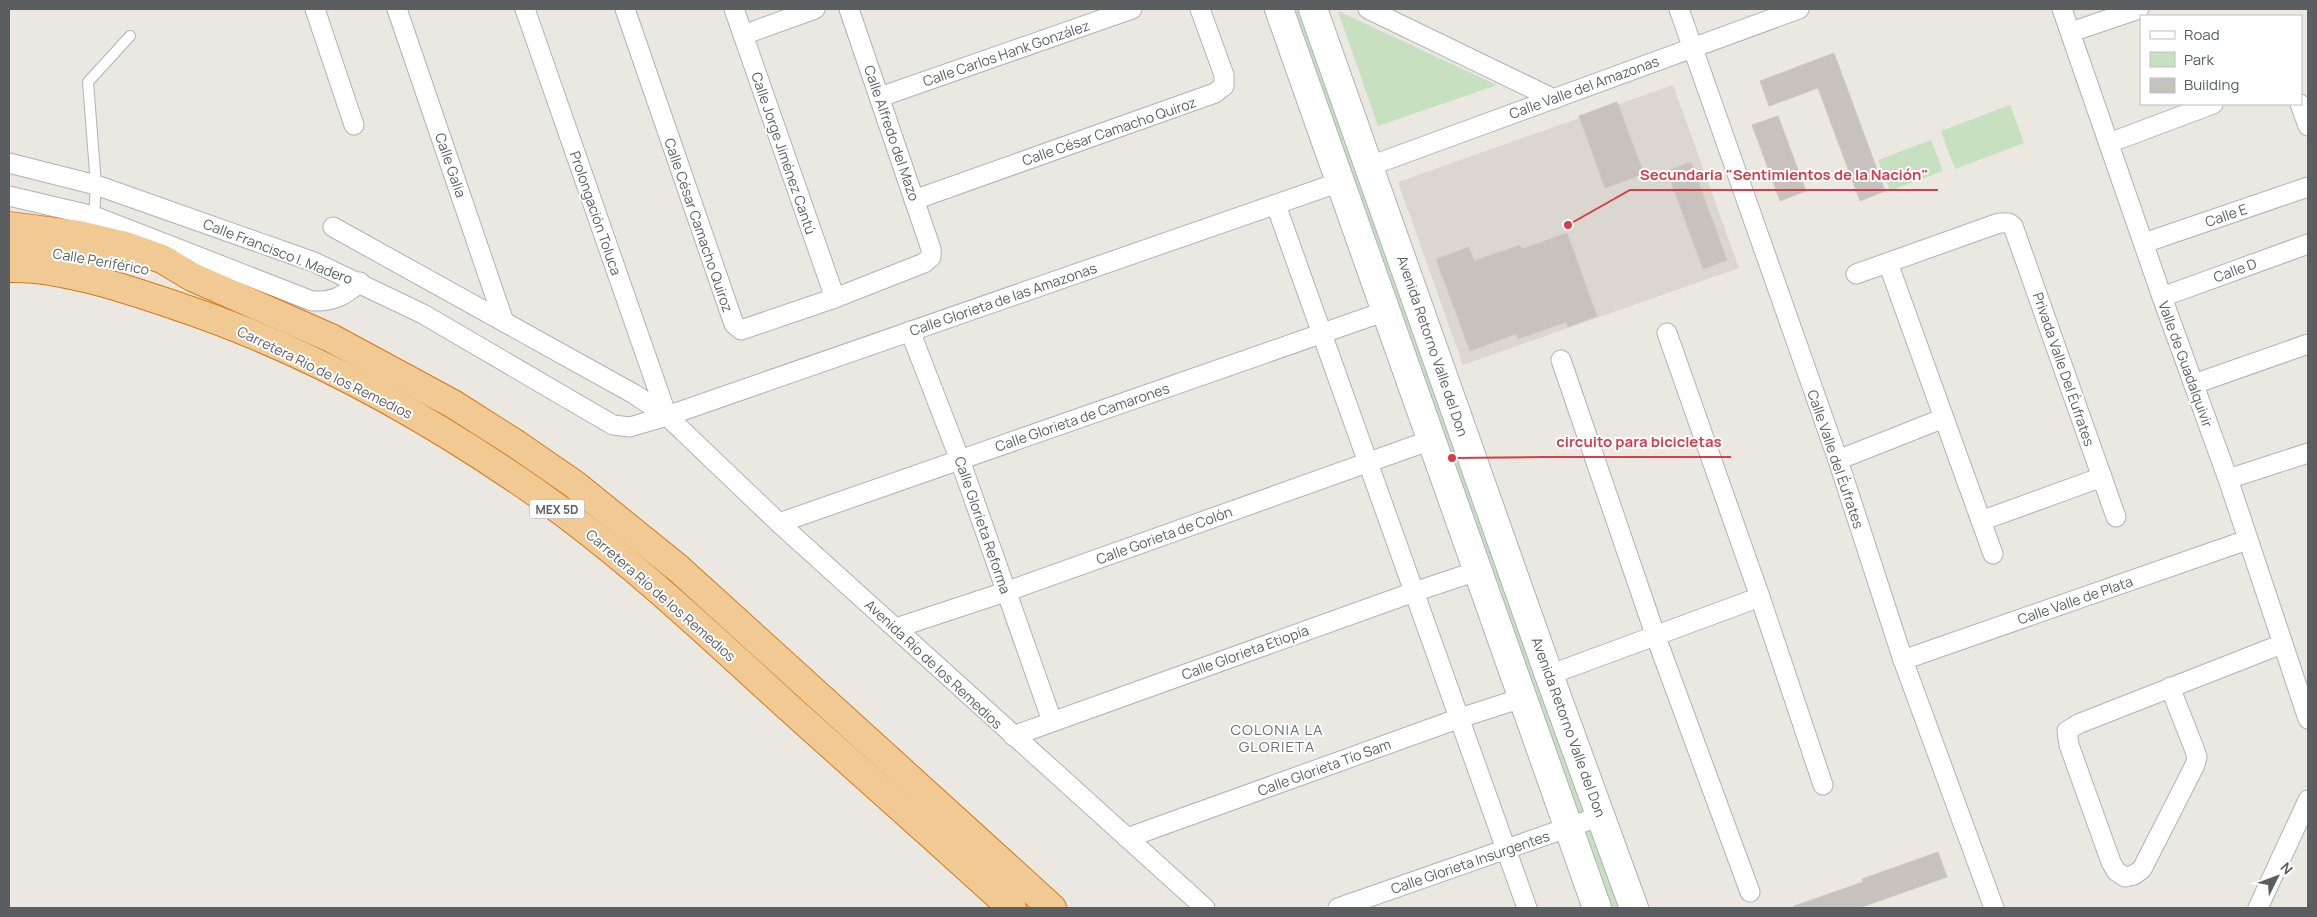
<svg xmlns="http://www.w3.org/2000/svg" width="2317" height="917" viewBox="0 0 2317 917" font-family="Manrope,sans-serif">
	<style>
		.education { fill: #dbd7d0 }
		.green { fill: #c6e0c0 }
		.building { fill: #c7c2be; stroke: #cfc8c0 }
		.lines { fill: none; stroke-linecap: round; stroke-linejoin: round }
		.lane-casing { stroke: #afb3b6; stroke-width: 12 }
		.street-casing { stroke: #afb3b6; stroke-width: 21 }
		.secondary-casing { stroke: #aeb2b5; stroke-width: 30 }
		.highway-casing { stroke: #d57917; stroke-width: 30 }
		.lane { stroke: #fff; stroke-width: 10 }
		.street { stroke: #fff; stroke-width: 19 }
		.secondary { stroke: #fff; stroke-width: 28 }
		.highway { stroke: #f1c992; stroke-width: 28 }
		.labels { text-anchor: middle; dominant-baseline: central; stroke-width: 4; stroke-linejoin: round; paint-order: stroke }
		.shield { fill: #fff; stroke: #8c8e90; stroke-width: 1 }
		.shield-label { font-size: 12px; font-weight: bold; fill: #5a5e61 }
		.street-label { font-size: 14px; fill: #5a5e61; stroke: #fff }
		.neighbourhood-label { font-size: 15px; letter-spacing: 1px; fill: #6b7073; stroke: #fff }
		.leader { fill: none; stroke: #d63d4b; stroke-width: 2 }
		.callout-dot { fill: #d63d4b; stroke: #fff; stroke-width: 2 }
		.callout-label { font-size: 15px; text-anchor: middle; font-weight: bold; fill: #d63d4b; stroke: #fff; stroke-width: 4; stroke-linejoin: round; paint-order: stroke }
	</style>
	<rect width="100%" height="100%" fill="#ebe7e1"/>
	<polygon class="education" points="1673,85 1739,268 1463,365 1398,182"/>
	<g class="green">
		<polygon points="1283,9 1304,9 1622,908 1600,908"/>
		<polygon points="1338,11 1497,85 1378,126"/>
		<polygon points="2010,105 2024,143 1955,169 1941,131"/>
		<polygon points="1931,140 1943,171 1890,191 1878,160"/>
	</g>
	<g class="building">
		<polygon points="1834,53 1885,191 1860,201 1818,88 1769,106 1760,81"/>
		<polygon points="1617,102 1644,174 1605,188 1579,116"/>
		<polygon points="1778,116 1806,191 1780,201 1752,125"/>
		<polygon points="1691,162 1727,260 1703,269 1667,171"/>
		<polygon points="1567,233 1597,316 1568,327 1566,322 1518,339 1516,334 1470,351 1436,259 1469,247 1474,261 1520,245 1522,249"/>
		<polygon points="1938,852 1947,877 1859,908 1794,908 1794,906 1863,882 1862,879"/>
	</g>
	<g class="lines">
		<g class="lane-casing">
			<polyline id="lane" points="94,216 96,185 88,82 130,36"/>
		</g>
		<g class="street-casing">
			<g id="street">
				<polyline points="315,9 354,125"/>
				<polyline points="397,9 504,322"/>
				<polyline points="525,9 667,416"/>
				<polyline points="625,9 734,324 741,330 835,298 924,263 931,257 931,249 849,9"/>
				<polyline points="734,9 835,298"/>
				<polyline points="1368,9 1554,99"/>
				<polyline points="1679,9 1838,460 1903,660 1994,908"/>
				<polyline points="2062,9 2162,297 2228,479 2308,719"/>
				<polyline points="2071,32 2139,9"/>
				<polyline points="743,35 815,9"/>
				<polyline points="880,97 1132,9"/>
				<polyline points="2300,104 2308,126"/>
				<polyline points="2109,143 2213,104"/>
				<polyline points="9,163 96,185 314,262 423,314 613,425 630,427 667,416 1340,182"/>
				<polyline points="1370,166 1799,9"/>
				<path d="M 9,196 L 94,216 L 312,301 C 333,302 344,296 360,282"/>
				<polyline points="914,200 1215,93 1224,86 1224,75 1200,9"/>
				<polyline points="1276,205 1527,908"/>
				<polyline points="333,227 634,394 667,416 779,523 1205,908"/>
				<polyline points="2144,243 2308,187"/>
				<polyline points="1888,263 1993,554"/>
				<polyline points="1856,274 1999,223 2009,223 2013,226 2116,517"/>
				<polyline points="2162,297 2308,244"/>
				<polyline points="910,331 960,460 1052,721"/>
				<polyline points="1667,333 1760,597 1823,785"/>
				<polyline points="1561,360 1656,637 1750,892"/>
				<polyline points="2194,384 2308,344"/>
				<polyline points="1838,460 1944,418"/>
				<polyline points="2228,479 2308,453"/>
				<polyline points="1981,521 2102,477"/>
				<polyline points="779,523 1386,311"/>
				<polyline points="896,628 1005,592 1431,440"/>
				<polyline points="1903,660 2247,540"/>
				<polyline points="1549,675 1760,597"/>
				<polyline points="2170,687 2194,748 2197,757 2195,765 2142,869 2134,875 2125,877 2116,871 2111,862 2069,745 2067,731 2078,724 2282,644"/>
				<polyline points="1013,736 1414,592 1477,571"/>
				<polyline points="1127,838 1460,718 1522,698"/>
				<polyline points="1338,908 1601,816"/>
				<polyline points="2258,908 2308,800"/>
			</g>
		</g>
		<g class="secondary-casing">
			<g id="secondary">
				<polyline points="1279,9 1597,908"/>
				<polyline points="1313,9 1549,675 1634,908"/>
			</g>
		</g>
		<g class="highway-casing">
			<g id="highway">
				<polyline points="9,226 78,235 125,246 162,259 192,277 331,338 453,404 516,444 574,484 679,569 1052,908"/>
				<polyline points="9,249 68,252 97,258"/>
				<path d="M 9,268 C 58,266 127,289 174,305 C 301,347 426,416 535,492 C 625,555 705,631 786,705 C 861,772 937,840 1012,908"/>
			</g>
		</g>
		<use href="#lane" class="lane"/>
		<use href="#street" class="street"/>
		<use href="#secondary" class="secondary"/>
		<use href="#highway" class="highway"/>
	</g>
	<g class="labels">
		<rect class="shield" x="529.5" y="499.5" width="55" height="19" rx="4"/>
		<g class="shield-label">
			<text x="557" y="509">MEX 5D</text>
		</g>
		<g class="street-label">
			<text transform="translate(1006 53) rotate(-19)">Calle Carlos Hank González</text>
			<text transform="translate(1584 87) rotate(-20)">Calle Valle del Amazonas</text>
			<text transform="translate(1109 131) rotate(-19)">Calle César Camacho Quiroz</text>
			<text transform="translate(892 133) rotate(71)">Calle Alfredo del Mazo</text>
			<text transform="translate(784 153) rotate(71)">Calle Jorge Jiménez Cantú</text>
			<text transform="translate(451 165) rotate(71)">Calle Galia</text>
			<text transform="translate(596 213) rotate(71)">Prolongación Toluca</text>
			<text transform="translate(2226 215) rotate(-19)">Calle E</text>
			<text transform="translate(699 225) rotate(71)">Calle César Camacho Quiroz</text>
			<text transform="translate(278 251) rotate(21)">Calle Francisco I. Madero</text>
			<text transform="translate(101 261) rotate(10)">Calle Periférico</text>
			<text transform="translate(2235 270) rotate(-20)">Calle D</text>
			<text transform="translate(1003 299) rotate(-19)">Calle Glorieta de las Amazonas</text>
			<text transform="translate(1433 346) rotate(71)">Avenida Retorno Valle del Don</text>
			<text transform="translate(2186 364) rotate(70)">Valle de Guadalquivir</text>
			<text transform="translate(2064 369) rotate(71)">Privada Valle Del Éufrates</text>
			<text transform="translate(325 372) rotate(26)">Carretera Río de los Remedios</text>
			<text transform="translate(1082 417) rotate(-19)">Calle Glorieta de Camarones</text>
			<text transform="translate(1836 459) rotate(71)">Calle Valle del Éufrates</text>
			<text transform="translate(983 525) rotate(71)">Calle Glorieta Reforma</text>
			<text transform="translate(1164 535) rotate(-20)">Calle Gorieta de Colón</text>
			<text transform="translate(661 595) rotate(41)">Carretera Río de los Remedios</text>
			<text transform="translate(2075 600) rotate(-19)">Calle Valle de Plata</text>
			<text transform="translate(1245 652) rotate(-20)">Calle Glorieta Etiopía</text>
			<text transform="translate(934 664) rotate(43)">Avenida Río de los Remedios</text>
			<text transform="translate(1569 727) rotate(70)">Avenida Retorno Valle del Don</text>
			<text transform="translate(1324 767) rotate(-20)">Calle Glorieta Tío Sam</text>
			<text transform="translate(1470 862) rotate(-19)">Calle Glorieta Insurgentes</text>
		</g>
		<g class="neighbourhood-label">
			<text x="1277" y="729">COLONIA LA<tspan x="1277" dy="17">GLORIETA</tspan></text>
		</g>
	</g>
	<path class="leader" d="M1568 225L1630 190H1938M1452 458L1546 457H1731"/>
	<g class="callout-dot">
		<circle cx="1568" cy="225" r="5"/>
		<circle cx="1452" cy="458" r="5"/>
	</g>
	<g class="callout-label">
		<text x="1784" y="180">Secundaria "Sentimientos de la Nación"</text>
		<text x="1639" y="447">circuito para bicicletas</text>
	</g>
	<rect width="2317" height="917" fill="none" stroke="#5a5e61" stroke-width="20"/>
	<rect x="2140" y="15" width="162" height="90" fill="#ffffff" stroke="#bdbfc0"/>
	<rect x="2150" y="31" width="25" height="8" fill="#ffffff" stroke="#bdbfc0"/>
	<text x="2184" y="40" font-size="15" fill="#5a5e61">Road</text>
	<rect x="2150" y="52" width="25" height="15" fill="#c6e0c0" stroke="#bdbfc0"/>
	<text x="2184" y="65" font-size="15" fill="#5a5e61">Park</text>
	<rect x="2150" y="78" width="25" height="15" fill="#c7c2be" stroke="#bdbfc0"/>
	<text x="2184" y="90" font-size="15" fill="#5a5e61">Building</text>
	<g transform="translate(2277 877) rotate(48)" stroke="#ffffff" stroke-width="4" paint-order="stroke">
	<path d="M0-4L9 19L0 12L-9 19Z" fill="#5a5e61"/>
	<text y="-8" font-size="14" font-weight="bold" text-anchor="middle" fill="#5a5e61">N</text>
	</g>
</svg>
